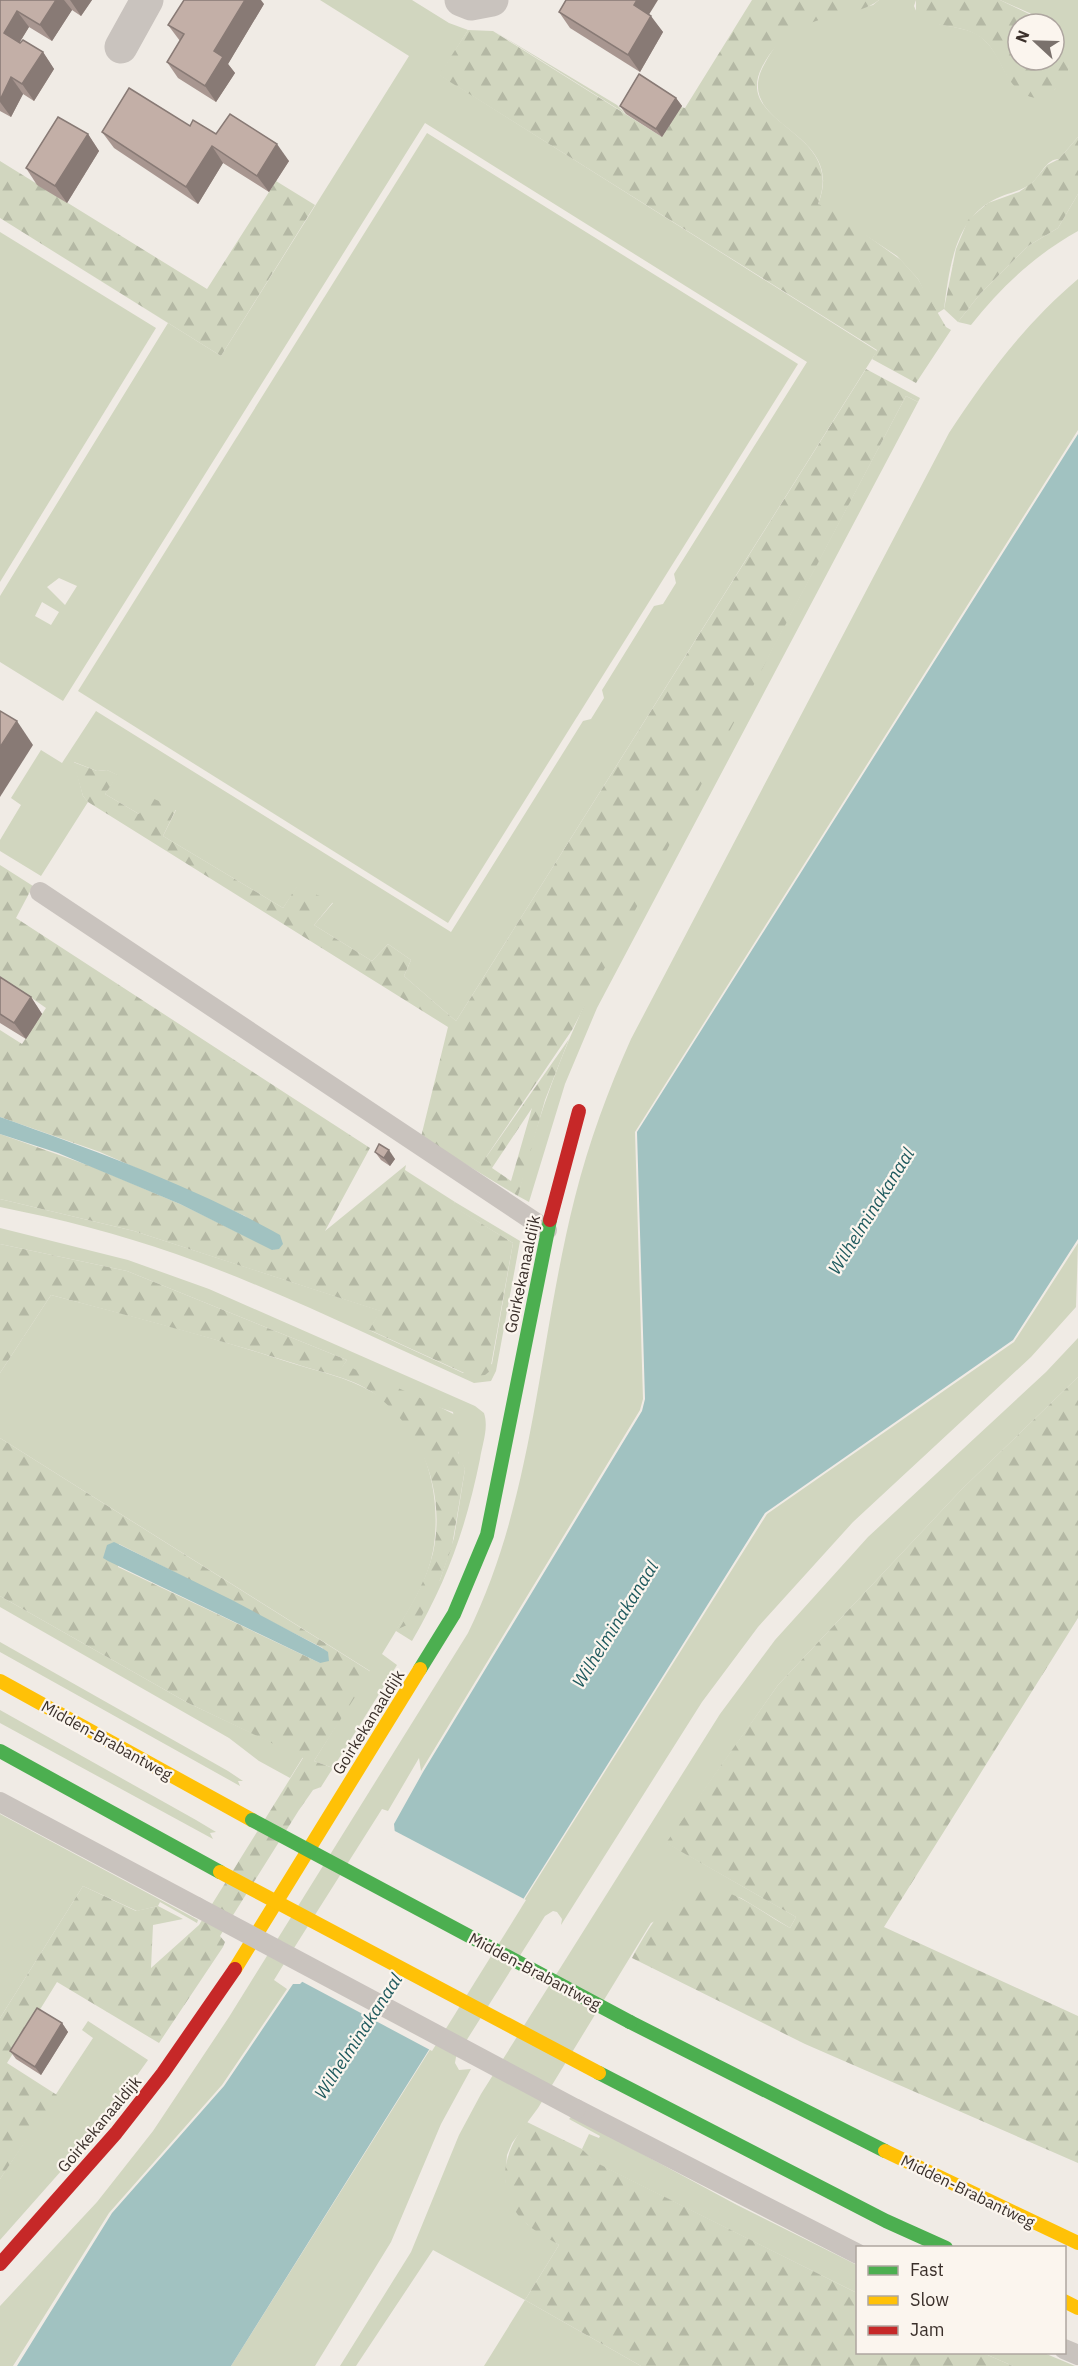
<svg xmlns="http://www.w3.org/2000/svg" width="1078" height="2366" viewBox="0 0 1078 2366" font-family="'IBM Plex Sans',sans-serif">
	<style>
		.grass { fill: #d1d6bf; fill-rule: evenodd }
		.forest { fill: url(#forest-firs); fill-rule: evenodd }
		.water { fill: #a1c2c1 }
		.pier { fill: #f0ebe5 }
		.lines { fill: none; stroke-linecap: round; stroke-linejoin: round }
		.lane { stroke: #c9c3be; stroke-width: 20 }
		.street { stroke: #c9c3be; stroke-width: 33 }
		.fast { stroke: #4caf50; stroke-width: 14 }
		.slow { stroke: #ffc107; stroke-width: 14 }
		.jam { stroke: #c62828; stroke-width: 14 }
		.lane-bridge { stroke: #c9c3be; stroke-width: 20 }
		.fast-bridge { stroke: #4caf50; stroke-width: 14 }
		.slow-bridge { stroke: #ffc107; stroke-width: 14 }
		.wall { fill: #a89690 }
		.shaded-wall { fill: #887a75 }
		.building { fill: #c3afa7; stroke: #887a75; stroke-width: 1.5 }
		.labels { text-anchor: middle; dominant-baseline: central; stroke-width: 4.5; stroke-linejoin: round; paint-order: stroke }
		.street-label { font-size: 16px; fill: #3b302b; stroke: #fbf5ee }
		.water-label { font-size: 18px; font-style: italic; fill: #1f5a5e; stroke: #fbf5ee }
	</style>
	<defs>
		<pattern id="forest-firs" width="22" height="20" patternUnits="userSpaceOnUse" patternTransform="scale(1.5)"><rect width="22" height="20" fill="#d1d6bf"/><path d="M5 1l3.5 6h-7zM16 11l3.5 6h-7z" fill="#b4b8a4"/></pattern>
	</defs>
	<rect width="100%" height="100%" fill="#f0ebe5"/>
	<g class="grass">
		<path d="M 320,0 L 412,0 L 449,23 L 468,30 L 440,75 L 877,351 L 456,1021 L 404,976 L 411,960 L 388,944 L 372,961 L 314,925 L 333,903 L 297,887 L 283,908 L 163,836 L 176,810 L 139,814 L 105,794 L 117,775 L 107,770 L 97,771 L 74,762 L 83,796 L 88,802 L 41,876 L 0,851 L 0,840 L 21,805 L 11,798 L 41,750 L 62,763 L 96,711 L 451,932 L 583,721 L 591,719 L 604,698 L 602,690 L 654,606 L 663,604 L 676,583 L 674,574 L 807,362 L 425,123 L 63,701 L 0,662 L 0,596 L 168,323 L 0,218 L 221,356 L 409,56 ZM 59,578 L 77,586 L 65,605 L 47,587 ZM 42,602 L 59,612 L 51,625 L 35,616 Z"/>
		<path d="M 879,0 L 916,0 L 914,6 C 921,29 959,23 978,35 C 1008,56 997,87 1041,97 L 1055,89 L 1069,66 L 1061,34 L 1054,24 L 1000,0 L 1078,0 L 1078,137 L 1059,159 C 1046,159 1041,175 1032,183 C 1019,193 1004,193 990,202 C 954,223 949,271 944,309 L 936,314 L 918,279 L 897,256 L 818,204 C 849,128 728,128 765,63 C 773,48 782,35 798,26 C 820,14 850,12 873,5 Z"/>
		<polygon points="494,31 617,105 626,114"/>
		<polygon points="427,133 798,364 448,923 78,691"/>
		<path d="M 1078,194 L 1078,231 C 1035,255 1001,287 971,325 L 958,322 L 980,294 L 1028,246 L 1058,228 Z"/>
		<polygon points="0,232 156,328 0,582"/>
		<path d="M 1078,279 L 1078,430 L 635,1132 L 643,1399 L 640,1410 L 421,1771 L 419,1758 L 388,1811 L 382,1809 L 282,1967 L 274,1980 L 287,1989 L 222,2085 L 109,2213 L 13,2366 L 0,2366 L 0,2306 L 97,2202 L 153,2131 L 229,2017 L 468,1633 C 535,1497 538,1342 575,1197 C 589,1142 608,1090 631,1039 L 949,433 C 987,375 1025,324 1078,279 Z"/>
		<path d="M 906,396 L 918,402 L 597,1008 L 565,1084 L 529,1202 L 518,1196 C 535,1124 560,1055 592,989 Z"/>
		<path d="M 0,1199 L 134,1231 L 381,1311 L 369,1330 L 463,1373 L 492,1364 L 513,1243 L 452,1206 L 455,1202 L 520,1241 L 496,1371 L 491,1381 L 474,1383 C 376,1339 278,1290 176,1254 C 119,1234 60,1219 0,1207 Z"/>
		<path d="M 0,1228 L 128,1260 L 209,1289 L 475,1406 L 484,1413 C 489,1428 482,1445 480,1459 C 466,1528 447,1581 412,1641 L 396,1631 L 382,1654 L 397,1665 L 333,1768 L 314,1761 L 370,1671 L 0,1438 L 0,1373 L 51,1295 C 130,1316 210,1336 288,1362 C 316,1371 348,1377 374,1393 C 425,1424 443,1495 433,1551 C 428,1579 412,1605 397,1629 L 440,1580 L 454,1538 L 465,1469 L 459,1458 L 453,1412 L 337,1374 L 347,1360 L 127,1271 L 0,1244 Z"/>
		<polygon points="1078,1243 1076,1307 1031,1357 853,1522 758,1627 702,1702 561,1925 562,1919 557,1912 553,1911 545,1916 456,2057 455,2063 459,2070 471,2069 441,2124 391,2242 315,2366 231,2366 767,1514 1014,1342"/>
		<polygon points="1078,1338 1078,1377 962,1489 778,1685 667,1843 796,1917 790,1928 741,1898 719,1891 651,1923 538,2108 512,2143 507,2155 505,2180 512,2204 527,2224 559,2245 525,2300 641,2366 484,2366 525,2300 433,2250 356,2366 340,2366 411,2252 459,2135 481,2094 720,1714 775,1640 868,1537 1046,1372"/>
		<polygon points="0,1596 188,1703 303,1757 290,1778 259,1761 229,1738 0,1607"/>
		<polygon points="0,1642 228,1771 243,1781 238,1781 240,1786 0,1652"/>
		<polygon points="0,1710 196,1820 216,1832 210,1833 213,1839 0,1723"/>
		<polygon points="0,1814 198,1920 197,1923 160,1902 158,1906 137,1911 83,1886 0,2018"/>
		<polygon points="88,2021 148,2060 100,2127 0,2240 0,2179 93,2038 82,2030"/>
		<polygon points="572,2116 737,2205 857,2265 857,2293 594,2162 582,2149 589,2134 599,2138 600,2136 569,2119"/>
		<polygon points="983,2353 1044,2353 1075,2366 1013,2366"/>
	</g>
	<g class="forest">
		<path d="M 752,0 L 879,0 C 868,9 855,11 841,14 C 805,22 780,33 762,67 C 732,126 847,129 818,204 L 830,209 L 901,260 L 918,279 L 946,327 L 951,330 L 916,383 L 872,359 L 877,350 L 439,75 L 468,30 L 493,31 L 662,137 L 681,107 L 685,108 Z"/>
		<path d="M 916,0 L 1000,0 L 1050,24 L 1018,24 L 1018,60 L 1054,60 L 1054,27 C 1062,35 1070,53 1069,65 C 1069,78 1049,100 1035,98 C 1005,92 1003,57 984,40 C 962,21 934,31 916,14 Z"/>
		<polygon points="1078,137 1078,194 1058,228 1028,246 980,294 958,322 944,309 956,249 968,220 988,203 1019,192 1033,182 1047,165 1059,159"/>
		<polygon points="0,161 207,289 276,181 315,205 221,356 0,218"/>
		<path d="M 866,369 L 920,398 L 918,402 L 906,396 L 572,1030 L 480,1166 L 569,1039 L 545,1100 L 518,1196 L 421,1137 L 448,1027 L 88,802 L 83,796 L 73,762 L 97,771 L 107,770 L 118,775 L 105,794 L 139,814 L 150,797 L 176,809 L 163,836 L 283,908 L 297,886 L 333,902 L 314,925 L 372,961 L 388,944 L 411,960 L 404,976 L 456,1021 ZM 532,1108 L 511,1181 L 492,1168 Z"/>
		<polygon points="0,865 33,886 16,918 370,1148 325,1231 406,1165 405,1170 455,1202 453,1206 513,1243 490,1371 485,1375 473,1377 372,1331 369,1330 380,1311 134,1231 0,1199 0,1134 93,1167 180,1204 274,1250 245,1216 100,1152 0,1117 0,1030 22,1044 46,1008 0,976"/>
		<path d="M 0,1244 L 127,1271 L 347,1360 L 338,1374 L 352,1368 C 369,1376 455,1411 462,1420 C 468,1429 466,1437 465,1447 L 458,1452 L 465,1469 L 452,1546 L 440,1580 L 420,1619 L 396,1630 C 411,1606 426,1581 433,1553 C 446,1494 423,1431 376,1395 C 357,1379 319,1372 296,1364 C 215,1338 133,1317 51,1295 L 0,1373 Z"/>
		<path d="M 1078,1377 L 1078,1618 L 884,1927 L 1078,2016 L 1078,2163 L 805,2044 L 632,1958 C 656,1915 680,1870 738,1897 C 756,1906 773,1919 790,1928 L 796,1917 L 666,1843 L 778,1685 L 962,1489 Z"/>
		<path d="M 0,1438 L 371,1672 L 314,1761 L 333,1768 L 321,1787 L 313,1790 L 299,1810 L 220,1936 L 225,1942 L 223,1947 L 159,2043 L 57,1982 L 7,2063 L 57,2095 L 0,2179 L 0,2018 L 83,1886 L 136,1911 L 158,1906 L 183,1919 L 153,1925 L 151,1968 L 199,1925 L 303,1758 L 188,1703 L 0,1596 ZM 119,1544 L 323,1648 L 320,1663 L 118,1567 Z"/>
		<path d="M 527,2122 L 582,2149 L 595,2162 L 857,2293 L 858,2352 L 983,2353 L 1013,2366 L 641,2366 L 525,2300 L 559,2245 C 545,2236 529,2229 518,2215 C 495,2184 505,2149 527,2122 Z"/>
	</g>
	<g class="water">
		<polygon points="1078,434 1078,1239 1013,1340 765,1513 231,2366 17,2366 112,2213 224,2086 293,1984 300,1984 304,1980 395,1834 394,1824 423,1772 642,1411 645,1399 637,1132"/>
		<path d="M 0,1117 C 93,1150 185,1183 271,1230 L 280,1235 L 283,1244 L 279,1249 L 272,1250 L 180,1204 L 58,1153 L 0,1134 Z"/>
		<polygon points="114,1542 232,1600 322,1648 328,1652 329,1661 320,1663 108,1561 103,1558 107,1545"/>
	</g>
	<polygon class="pier" points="393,1830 526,1900 432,2051 299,1980"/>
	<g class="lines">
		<g class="lane">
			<polyline points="40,892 547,1230"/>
			<polyline points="0,1802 197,1907"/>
			<polyline points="576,2109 858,2254"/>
			<polyline points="1064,2349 1078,2355"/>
		</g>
		<g class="street">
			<polyline points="461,0 471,4 492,0"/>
			<polyline points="121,47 147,0"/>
		</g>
		<g class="fast">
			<polyline points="420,1669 454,1614 487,1535 550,1220"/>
			<polyline points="0,1751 220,1872"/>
			<polyline points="630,2022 885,2151"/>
			<polyline points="599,2073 886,2221 946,2248"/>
		</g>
		<g class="slow">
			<polyline points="0,1681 252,1820"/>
			<polyline points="235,1969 420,1669"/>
			<polyline points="885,2151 1078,2243"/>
			<polyline points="1064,2301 1078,2308"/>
		</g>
		<g class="jam">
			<polyline points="550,1220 579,1111"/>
			<polyline points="0,2264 116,2133 163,2073 235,1969"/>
		</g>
		<polyline class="lane-bridge" points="197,1907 576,2109"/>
		<polyline class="fast-bridge" points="252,1820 630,2022"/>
		<polyline class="slow-bridge" points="220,1872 599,2073"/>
	</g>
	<g class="wall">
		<polygon points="0,0 92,0 81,16 72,10 52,41 29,27 19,43 43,52 54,69 34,101 23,94 11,117 0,111"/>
		<polygon points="264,4 228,64 235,73 216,102 178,78 167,62 180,41 168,25"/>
		<polygon points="559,12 649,15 663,32 640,72 570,28"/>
		<polygon points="676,98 682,106 662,137 626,114 620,106"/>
		<polygon points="190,126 216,134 289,161 269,192 223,163 198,204 114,148 102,132"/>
		<polygon points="88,134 99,151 67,203 37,185 26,168"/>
		<polygon points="0,977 31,997 42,1014 26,1039 0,1023"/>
		<polygon points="375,1152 395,1159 390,1166 381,1160"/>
		<polygon points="62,2023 68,2032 41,2075 16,2059 10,2051"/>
	</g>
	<g class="shaded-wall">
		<polygon points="56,0 64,0 72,10 52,41 40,25"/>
		<polygon points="70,0 92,0 81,16"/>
		<polygon points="245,0 261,0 264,4 228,64 235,73 216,102 205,86 214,51"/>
		<polygon points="637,0 658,0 645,21 634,5"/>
		<polygon points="17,11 29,27 15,50 4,33"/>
		<polygon points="651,16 663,32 640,72 628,55"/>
		<polygon points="43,52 54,69 34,101 22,84"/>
		<polygon points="11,77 23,94 11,117 0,102 0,100"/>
		<polygon points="676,98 682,106 662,137 656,129"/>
		<polygon points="88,134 99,151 67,203 55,186"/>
		<polygon points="277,144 289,161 269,192 257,176"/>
		<polygon points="212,146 223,163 198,204 186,187"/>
		<polygon points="17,721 33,745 0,797 0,747"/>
		<polygon points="31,997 42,1014 26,1039 14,1023"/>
		<polygon points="389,1150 395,1159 390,1166 384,1158"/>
		<polygon points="62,2023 68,2032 41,2075 35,2067"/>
	</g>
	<g class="building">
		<polygon points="0,0 56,0 40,25 17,11 4,33 20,43 23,40 43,52 22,84 11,77 0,100"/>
		<polygon points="184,0 245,0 214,51 223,57 205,86 167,62 184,34 168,25"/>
		<polygon points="566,0 637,0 634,5 651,16 628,55 559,12"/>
		<polygon points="639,74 676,98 656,129 620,106"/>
		<polygon points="129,88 190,126 193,120 216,134 230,114 277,144 257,176 212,146 186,187 102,132"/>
		<polygon points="58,117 88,134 55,186 26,168"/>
		<polygon points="0,711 17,721 0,747"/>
		<polygon points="0,977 31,997 14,1023 0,1014"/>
		<polygon points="379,1144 389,1150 384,1158 375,1152"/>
		<polygon points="37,2008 62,2023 35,2067 10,2051"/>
	</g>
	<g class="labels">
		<g class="street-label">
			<text transform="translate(522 1274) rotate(-78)">Goirkekanaaldijk</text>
			<text transform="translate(368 1722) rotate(-58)">Goirkekanaaldijk</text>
			<text transform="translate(107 1740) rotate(29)">Midden-Brabantweg</text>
			<text transform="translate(535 1971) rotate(28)">Midden-Brabantweg</text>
			<text transform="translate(99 2124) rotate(-50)">Goirkekanaaldijk</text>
			<text transform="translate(968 2191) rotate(26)">Midden-Brabantweg</text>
		</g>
		<g class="water-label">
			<text transform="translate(871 1211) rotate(-58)">Wilhelminakanaal</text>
			<text transform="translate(615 1624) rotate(-58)">Wilhelminakanaal</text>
			<text transform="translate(358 2036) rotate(-57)">Wilhelminakanaal</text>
		</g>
	</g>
	<rect x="856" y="2246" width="210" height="108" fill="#fbf5ee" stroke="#aea6a0" stroke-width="1.5"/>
	<rect x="868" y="2266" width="30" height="9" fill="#4caf50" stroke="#aea6a0" stroke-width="1.5"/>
	<text x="910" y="2276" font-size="18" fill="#3b302b">Fast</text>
	<rect x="868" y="2296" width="30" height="9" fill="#ffc107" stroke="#aea6a0" stroke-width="1.5"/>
	<text x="910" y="2306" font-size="18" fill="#3b302b">Slow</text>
	<rect x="868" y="2326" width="30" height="9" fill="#c62828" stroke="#aea6a0" stroke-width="1.5"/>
	<text x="910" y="2336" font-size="18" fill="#3b302b">Jam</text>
	<g transform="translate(1036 42) rotate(292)"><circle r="28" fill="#fbf5ee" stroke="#aea6a0" stroke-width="1.5"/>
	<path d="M0-4.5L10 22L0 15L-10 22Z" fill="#7a716c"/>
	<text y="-9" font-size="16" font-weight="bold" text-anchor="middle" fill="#3b302b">N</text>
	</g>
</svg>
